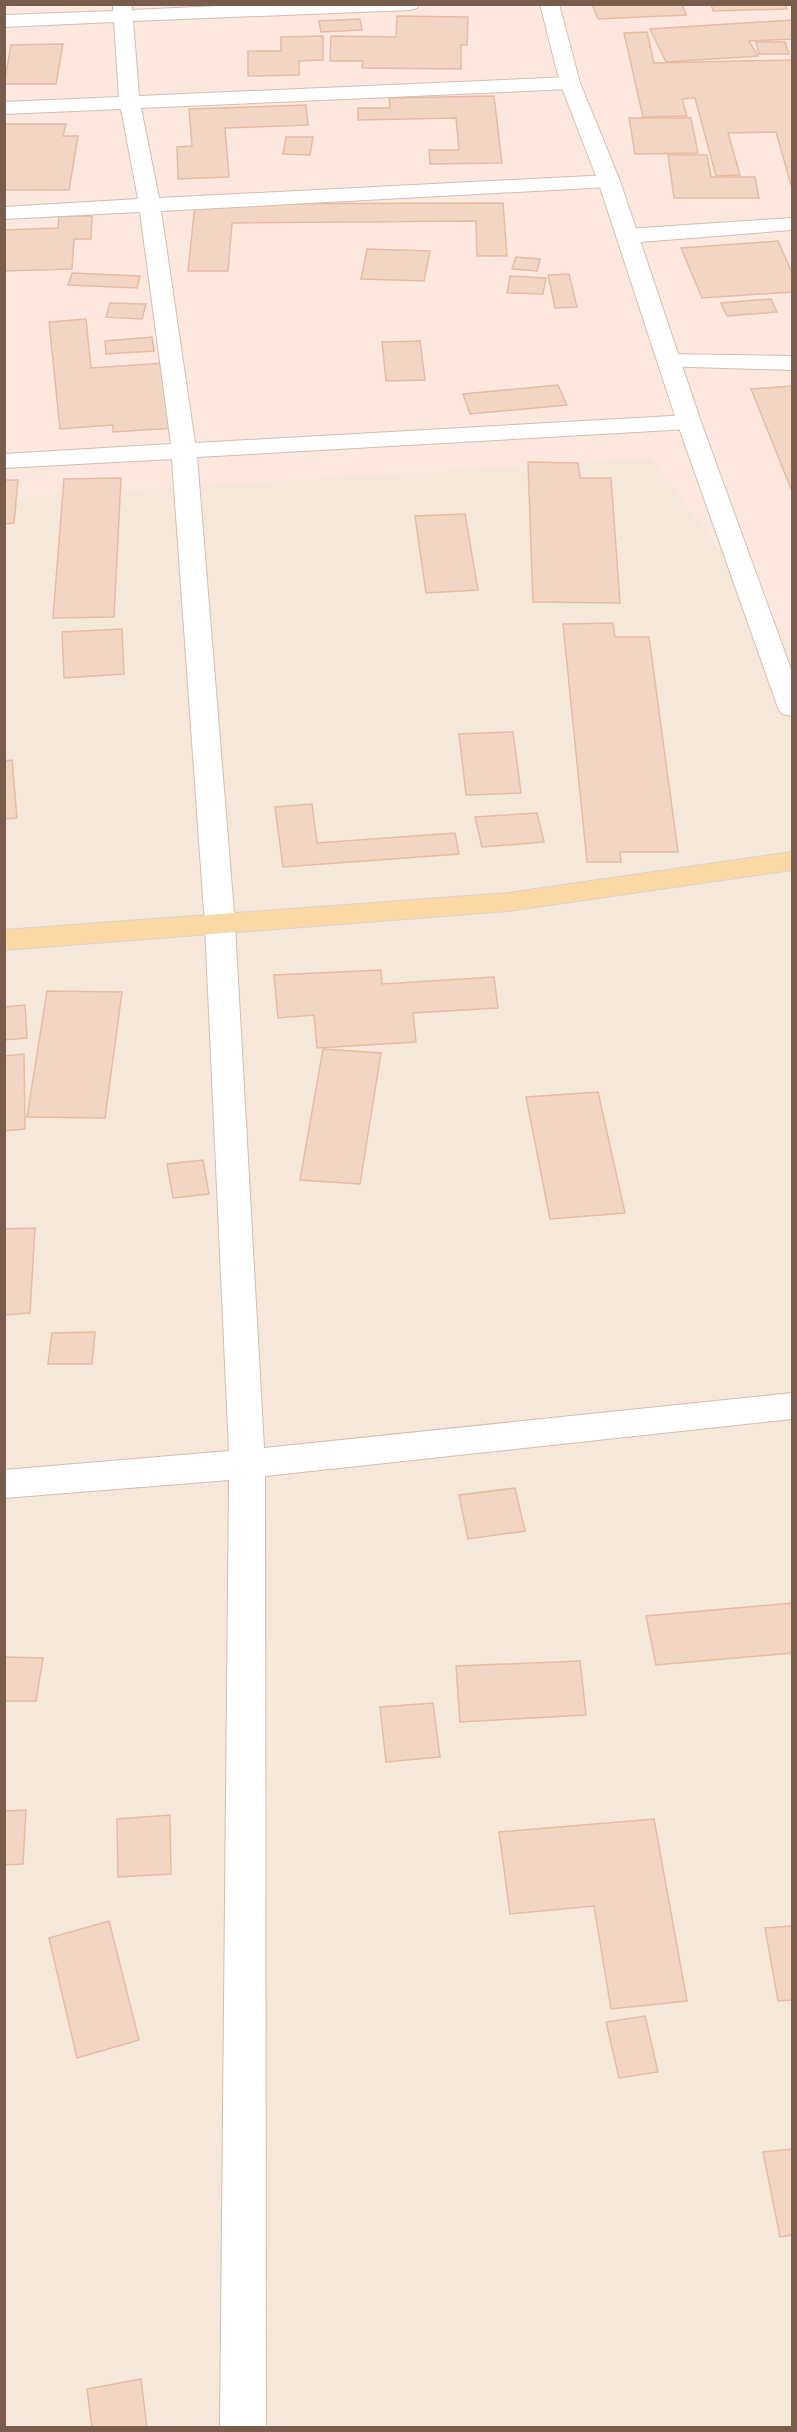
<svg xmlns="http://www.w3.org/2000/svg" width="797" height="2432" viewBox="0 0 797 2432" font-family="Montserrat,sans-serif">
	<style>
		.residential { fill: #f5e8da }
		.commercial { fill: #fde8e0 }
		.building { fill: #f3d5c3; stroke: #e6bba3; stroke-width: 1.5 }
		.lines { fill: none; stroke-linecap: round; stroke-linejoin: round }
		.minor-casing { stroke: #d1beb0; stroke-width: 2 }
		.secondary-casing { stroke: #d6c0b0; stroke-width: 2 }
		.primary-casing { stroke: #dad1cd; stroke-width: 2 }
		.minor { fill: #fff; fill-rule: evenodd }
		.secondary { fill: #fff; fill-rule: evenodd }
		.primary { fill: #fbd9a5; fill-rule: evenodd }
	</style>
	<rect width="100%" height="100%" fill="#fdf6ec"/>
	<rect class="residential" x="5" y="5" width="787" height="2422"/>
	<polygon class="commercial" points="5,5 792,5 792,646 651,458 5,498"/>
	<g class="building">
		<polygon points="592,4 682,4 686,15 598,19"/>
		<polygon points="711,4 785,4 787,9 713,11"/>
		<polygon points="397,16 468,17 467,45 461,45 461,69 362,68 363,61 330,61 331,36 396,37"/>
		<polygon points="360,19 362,30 321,32 319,21"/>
		<polygon points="792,20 792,39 749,41 758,56 666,62 650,29"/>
		<polygon points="647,32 654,63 792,60 792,188 776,132 728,133 740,175 716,176 695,98 682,99 687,116 643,117 624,33"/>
		<polygon points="323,36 323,60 299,61 299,75 248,76 248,51 281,51 281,37"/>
		<polygon points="756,42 785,42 789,54 759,54"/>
		<polygon points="63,44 56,84 4,84 11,45"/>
		<polygon points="494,96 502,163 430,164 429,150 459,150 456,118 358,120 358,108 390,108 389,98"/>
		<polygon points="306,105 308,125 225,128 229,177 178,179 177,147 192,146 189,109"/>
		<polygon points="629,118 691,118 698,153 635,154"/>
		<polygon points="4,124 66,124 63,136 78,136 69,190 4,190"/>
		<polygon points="286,137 313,137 310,155 283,154"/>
		<polygon points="668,155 707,155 711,177 755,177 759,198 674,198"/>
		<polygon points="503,203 507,256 477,256 476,221 232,223 228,271 188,271 195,204"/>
		<polygon points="59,216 92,216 91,239 74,239 72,269 4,271 4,230 58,228"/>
		<polygon points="778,241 792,273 792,292 702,298 681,248"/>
		<polygon points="367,249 430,251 424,281 361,279"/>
		<polygon points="516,257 540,259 537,271 512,269"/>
		<polygon points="72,273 140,276 137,288 68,285"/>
		<polygon points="569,274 577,307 555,308 548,275"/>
		<polygon points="510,276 546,278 543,294 507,293"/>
		<polygon points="771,299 777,312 727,316 721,303"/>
		<polygon points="110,303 146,304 142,319 106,317"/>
		<polygon points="86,319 91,368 165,363 175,428 113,432 113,425 60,429 49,322"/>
		<polygon points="152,337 154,351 106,354 105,341"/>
		<polygon points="420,341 425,380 386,381 382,342"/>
		<polygon points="558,385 567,405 470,414 463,394"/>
		<polygon points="792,386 792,488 791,489 751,389"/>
		<polygon points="528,462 578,463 580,478 611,478 620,603 533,602"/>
		<polygon points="121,478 114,617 53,618 64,479"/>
		<polygon points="4,480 18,480 14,523 4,524"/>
		<polygon points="465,514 478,590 426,593 415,516"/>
		<polygon points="613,623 615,637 649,637 678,852 620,852 621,862 587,862 563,624"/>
		<polygon points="122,629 124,674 64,678 62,632"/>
		<polygon points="513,732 521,793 466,795 459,734"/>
		<polygon points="12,760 17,818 4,819 4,761"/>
		<polygon points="312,804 317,843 455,833 459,854 283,867 275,807"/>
		<polygon points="537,813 544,842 482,847 475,817"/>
		<polygon points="381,970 382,984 494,977 498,1008 413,1013 416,1042 317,1048 314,1015 278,1018 274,975"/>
		<polygon points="47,991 122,992 105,1118 27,1117"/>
		<polygon points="25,1005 27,1038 4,1040 4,1007"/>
		<polygon points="323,1049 381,1053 360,1184 300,1180"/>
		<polygon points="24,1054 25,1129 4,1131 4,1056"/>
		<polygon points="598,1092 625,1213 550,1219 526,1097"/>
		<polygon points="203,1160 209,1194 173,1198 167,1164"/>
		<polygon points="35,1228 30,1313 4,1315 4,1229"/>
		<polygon points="95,1332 92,1364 48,1364 52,1333"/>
		<polygon points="515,1488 525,1531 468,1539 459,1495"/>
		<polygon points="792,1603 792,1653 656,1665 646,1616"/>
		<polygon points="4,1657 43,1658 36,1701 4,1701"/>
		<polygon points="580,1661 586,1715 460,1722 456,1666"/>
		<polygon points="433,1703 440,1757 386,1762 380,1707"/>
		<polygon points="26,1810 23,1864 4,1865 4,1811"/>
		<polygon points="170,1815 171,1874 118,1877 117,1819"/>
		<polygon points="654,1819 687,2001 611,2009 594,1906 510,1914 499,1832"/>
		<polygon points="109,1921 139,2040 77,2058 49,1938"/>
		<polygon points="792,1926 792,2000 778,2001 765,1928"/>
		<polygon points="645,2016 658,2072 619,2078 606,2022"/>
		<polygon points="792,2149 792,2235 780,2237 763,2152"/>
		<polygon points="141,2379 147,2428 92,2428 87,2389"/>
	</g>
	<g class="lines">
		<g class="minor-casing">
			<g id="minor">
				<polygon points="113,4 132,4 132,10 261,4 419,4 417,8 410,10 133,21 139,96 570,77 577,79 580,83 577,87 570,89 141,108 159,198 609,175 616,177 620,181 616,185 609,187 161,211 195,443 689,415 697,417 701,422 697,427 689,429 197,457 235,925 264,1448 792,1393 792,1419 265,1476 266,2428 220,2428 229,1480 4,1498 4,1470 229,1451 205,925 172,459 4,468 4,454 171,444 140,212 4,219 4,207 138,199 121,109 4,114 4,102 119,97 114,22 4,27 4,15 113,11"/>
				<polygon points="792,218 792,230 627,243 619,241 616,236 619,231 627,229"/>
				<polygon points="669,354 792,356 792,370 661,366 657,361 661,356"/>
			</g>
		</g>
		<g class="secondary-casing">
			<polygon id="secondary" points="540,4 559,4 580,83 620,181 701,422 792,672 792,716 782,714 778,708 677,422 598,181 560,83"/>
		</g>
		<g class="primary-casing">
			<polygon id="primary" points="792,852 792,870 508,911 4,950 4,930 508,893"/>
		</g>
		<use href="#minor" class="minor"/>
		<use href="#secondary" class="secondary"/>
		<use href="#primary" class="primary"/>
	</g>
	<rect width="797" height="2432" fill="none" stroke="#7a5c4d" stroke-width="12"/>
</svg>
